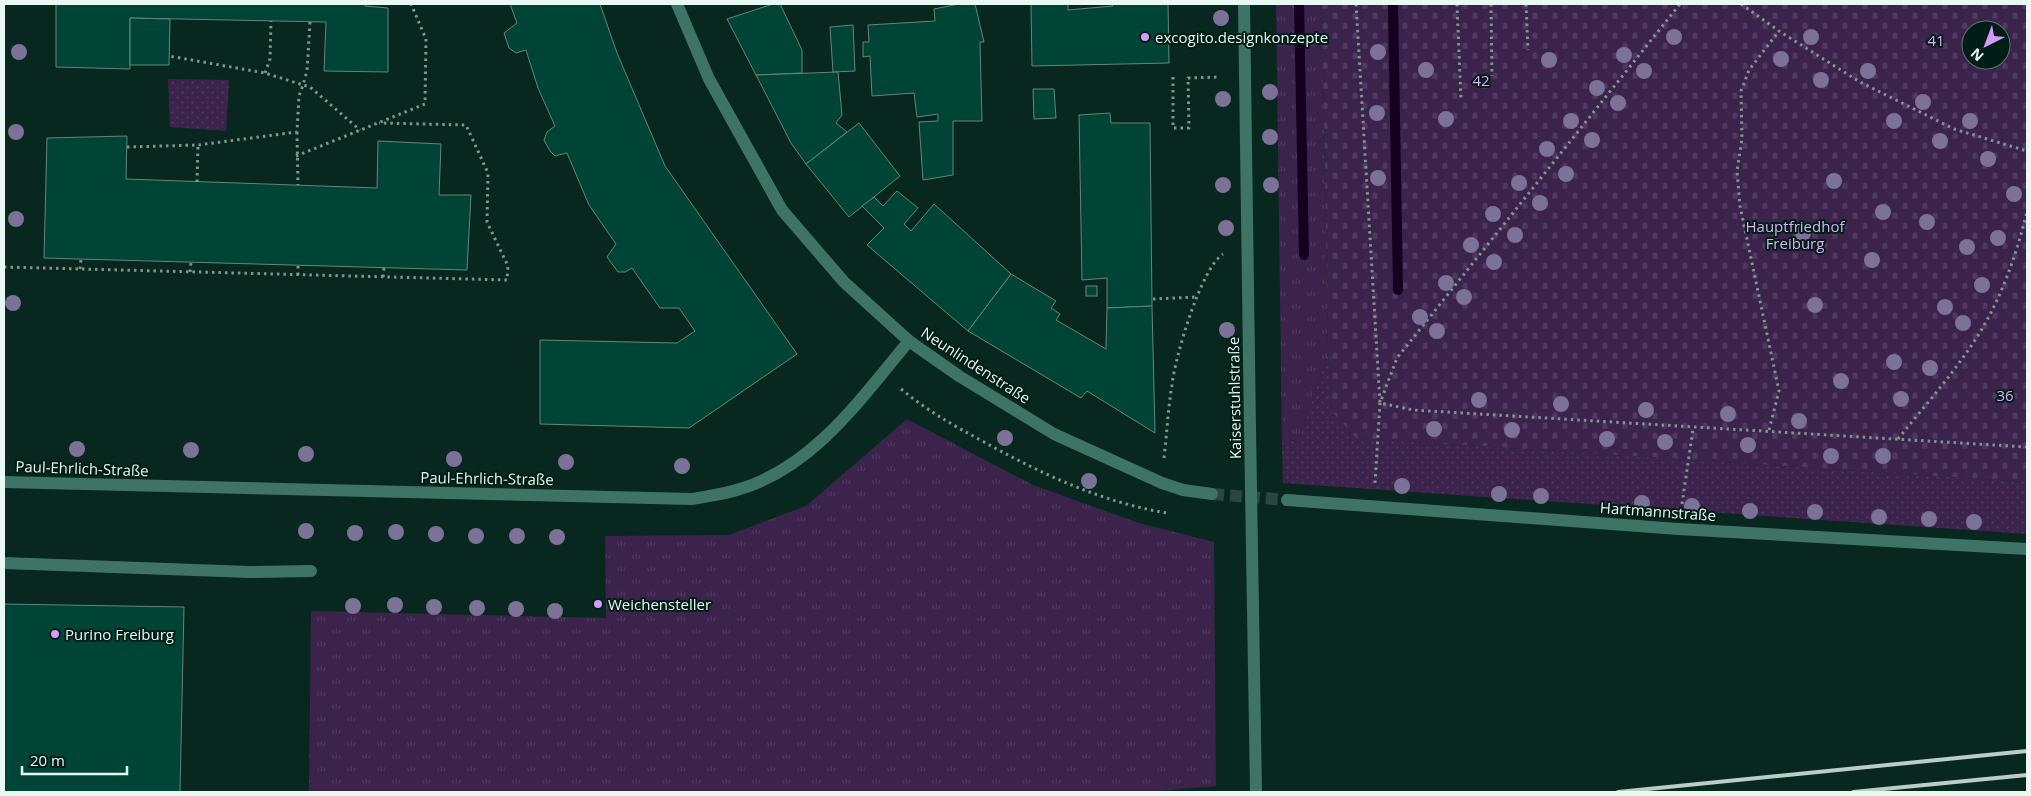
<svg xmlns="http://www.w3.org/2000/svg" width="2031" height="796" viewBox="0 0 2031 796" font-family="'Open Sans',sans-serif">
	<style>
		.grass { fill: url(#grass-tufts) }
		.cemetery { fill: url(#cemetery-stones); fill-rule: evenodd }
		.park { fill: url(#park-dots) }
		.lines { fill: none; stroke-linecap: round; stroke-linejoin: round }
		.stream { stroke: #150022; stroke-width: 10 }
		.building { fill: #004436; stroke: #66857c }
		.tertiary-tunnel { stroke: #2a463f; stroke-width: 12; stroke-dasharray: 12 6; stroke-linecap: butt }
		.path { stroke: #7e968f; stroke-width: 3; stroke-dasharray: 2.5 4; stroke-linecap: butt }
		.service { stroke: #3d7465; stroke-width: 12 }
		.minor { stroke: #3d7465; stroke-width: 12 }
		.tertiary { stroke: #3d7465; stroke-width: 12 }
		.rail { stroke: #bacec7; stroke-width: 4 }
		.minor-bridge { stroke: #3d7465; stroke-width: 12 }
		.tree { fill: #7c7196 }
		.poi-dot { fill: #d59bfa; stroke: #001d16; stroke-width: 2 }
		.labels { text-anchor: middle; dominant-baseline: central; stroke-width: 4; stroke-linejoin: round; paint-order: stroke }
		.poi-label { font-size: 15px; fill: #e8f9f3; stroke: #001d16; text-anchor: start }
		.park-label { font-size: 15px; fill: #daaef8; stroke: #001d16 }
		.street-label { font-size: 15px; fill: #e8f9f3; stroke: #001d16 }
	</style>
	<defs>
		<pattern id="grass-tufts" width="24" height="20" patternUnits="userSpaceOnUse" patternTransform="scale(1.25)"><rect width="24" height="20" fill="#3c234c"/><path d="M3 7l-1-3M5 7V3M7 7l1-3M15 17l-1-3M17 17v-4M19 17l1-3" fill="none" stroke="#4f395e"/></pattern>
		<pattern id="cemetery-stones" width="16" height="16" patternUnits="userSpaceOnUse" patternTransform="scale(1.25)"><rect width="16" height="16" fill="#3c234c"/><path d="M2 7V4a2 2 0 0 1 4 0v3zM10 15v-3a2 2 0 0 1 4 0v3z" fill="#4f395e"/></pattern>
		<pattern id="park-dots" width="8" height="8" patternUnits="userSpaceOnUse" patternTransform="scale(1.25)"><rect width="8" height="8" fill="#3c234c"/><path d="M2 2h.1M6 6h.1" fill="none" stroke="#4f395e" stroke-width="1.8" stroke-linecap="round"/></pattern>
	</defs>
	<rect width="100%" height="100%" fill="#08271f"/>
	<g class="grass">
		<polygon points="1276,4 1322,4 1328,355 1298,439 1282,443"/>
		<polygon points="907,419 1033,485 1139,523 1214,542 1216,786 1147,792 309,792 311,611 606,618 605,536 729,535 806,506"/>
	</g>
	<path class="cemetery" d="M 1322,4 L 2027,4 L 2027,482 L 1356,438 L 1332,412 L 1328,355 ZM 1971,30 L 2001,30 L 2001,60 L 1971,60 Z"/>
	<g class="park">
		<polygon points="168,79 229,80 226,131 170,127"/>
		<polygon points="1328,355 1332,412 1356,438 2027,482 2027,534 1283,483 1282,443 1298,439"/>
	</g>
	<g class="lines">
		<g class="stream">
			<polyline points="1299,4 1304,255"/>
			<polyline points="1393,4 1398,290"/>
		</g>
	</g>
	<g class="building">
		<polygon points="56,4 365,4 365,6 388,8 388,72 324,71 326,22 130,18 130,69 56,67"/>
		<polygon points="510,4 600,4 617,53 665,166 797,354 689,428 540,424 540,340 677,343 695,331 679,308 660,308 632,268 625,272 618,272 607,257 616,244 589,205 567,153 555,156 550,151 544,140 547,132 555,126 538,88 526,50 516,53 509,48 504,33 517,23"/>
		<polygon points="773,4 780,4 802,50 802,73 756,75 727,19"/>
		<polygon points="959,4 975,4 984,42 980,42 982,121 953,121 953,175 923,180 919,122 938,121 938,114 917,117 914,93 872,96 870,56 863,57 863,42 869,42 868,25 935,21 934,9"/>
		<polygon points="1031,4 1068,4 1068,10 1113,6 1112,4 1168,4 1169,63 1032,66"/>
		<polygon points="130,18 170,19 169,65 130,65"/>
		<polygon points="853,25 855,71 833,72 830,27"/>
		<polygon points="838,72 842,115 836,123 847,132 806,164 791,143 756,75"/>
		<polygon points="1033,89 1054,89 1056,118 1034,119"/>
		<polygon points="1110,113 1111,123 1150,123 1152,306 1107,308 1107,278 1082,280 1079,115"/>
		<polygon points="859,123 900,176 849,217 806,164"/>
		<polygon points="127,136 126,179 377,188 378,141 441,144 439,195 471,195 467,270 44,258 47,138"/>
		<polygon points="897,191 918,208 904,224 911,231 934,204 1011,274 968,331 867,245 884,228 862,206 874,197 883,206"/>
		<polygon points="1011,274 1056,301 1051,308 1060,314 1056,320 1106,349 1107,308 1152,306 1155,433 1087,391 1081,398 968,331"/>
		<rect x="1086" y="286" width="11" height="10"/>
		<polygon points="4,604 184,607 180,792 4,792"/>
	</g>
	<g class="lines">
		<polyline class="tertiary-tunnel" points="1212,494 1287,500"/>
		<g class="path">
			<polyline points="1356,4 1380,403 1413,410 2027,447"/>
			<polyline points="1457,4 1461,100"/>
			<polyline points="1491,4 1492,76"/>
			<polyline points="1526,4 1528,50"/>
			<polyline points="1741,4 1779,31 1860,82 1954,129 2027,151"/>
			<polyline points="310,22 307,71 303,85 310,87 360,130"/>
			<polyline points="265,73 270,59 271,21"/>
			<polyline points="1173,77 1173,128 1189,128 1188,78 1220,77"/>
			<polyline points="297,132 298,185"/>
			<polyline points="127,147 198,145 297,132 299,96 303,85 265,73 169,56"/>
			<polyline points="296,156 425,104 426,39 411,4"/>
			<polyline points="197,182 198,145"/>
			<polyline points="4,267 507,280 508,266 487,222 488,173 466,125 379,123"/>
			<polyline points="80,269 81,259"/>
			<polyline points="190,272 191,262"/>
			<polyline points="298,275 298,265"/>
			<polyline points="383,277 384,268"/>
			<polyline points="1153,299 1196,297"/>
			<path d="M 901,389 C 929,412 953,425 984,442 C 1042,474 1101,502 1167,513"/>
			<polyline points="1769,430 1779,391 1740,206 1737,171 1742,139 1741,91 1749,70 1779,31"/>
			<path d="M 1898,439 C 1922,409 1948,380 1969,349 C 1998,308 2015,260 2027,212"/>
			<path d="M 1164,458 C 1167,433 1168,409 1172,385 C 1175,357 1201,268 1223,254"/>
			<polyline points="1375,483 1380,403 1397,358 1680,4"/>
			<polyline points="1682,504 1693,429"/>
		</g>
		<polyline class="service" points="4,563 249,572 311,571"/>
		<g class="minor">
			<polyline points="1244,4 1250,428"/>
			<path d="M 4,482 L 692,499 C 708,496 725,494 740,489 C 814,467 862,397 909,341"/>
		</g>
		<g class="tertiary">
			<polyline points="677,4 709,79 782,210 844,282 909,341 959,376 1054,434 1162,483 1183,490 1212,494"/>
			<polyline points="1287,500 1678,529 2027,549"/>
		</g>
		<g class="rail">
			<polyline points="1618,792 2027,751"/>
			<polyline points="1853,792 2027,775"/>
		</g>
		<polyline class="minor-bridge" points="1250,428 1256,792"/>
	</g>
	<g class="tree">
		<circle cx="1221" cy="18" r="8"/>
		<circle cx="1674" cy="37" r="8"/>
		<circle cx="1811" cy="37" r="8"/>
		<circle cx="19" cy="52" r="8"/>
		<circle cx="1378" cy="52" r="8"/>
		<circle cx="1624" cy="55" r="8"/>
		<circle cx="1781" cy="59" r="8"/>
		<circle cx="1549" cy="60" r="8"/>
		<circle cx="1426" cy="70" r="8"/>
		<circle cx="1644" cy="71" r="8"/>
		<circle cx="1868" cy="71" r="8"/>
		<circle cx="1821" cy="80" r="8"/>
		<circle cx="1597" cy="88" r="8"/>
		<circle cx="1270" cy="92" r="8"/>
		<circle cx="1223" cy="99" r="8"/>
		<circle cx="1923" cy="102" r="8"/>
		<circle cx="1618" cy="103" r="8"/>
		<circle cx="1377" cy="113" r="8"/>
		<circle cx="1446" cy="119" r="8"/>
		<circle cx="1571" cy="121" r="8"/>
		<circle cx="1894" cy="121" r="8"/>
		<circle cx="1970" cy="121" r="8"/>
		<circle cx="16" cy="132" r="8"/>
		<circle cx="1270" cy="137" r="8"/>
		<circle cx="1592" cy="140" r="8"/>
		<circle cx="1940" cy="141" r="8"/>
		<circle cx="1547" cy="149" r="8"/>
		<circle cx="1988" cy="159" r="8"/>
		<circle cx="1566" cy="174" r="8"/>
		<circle cx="1378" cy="178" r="8"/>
		<circle cx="1834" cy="181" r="8"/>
		<circle cx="1519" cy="183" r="8"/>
		<circle cx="1223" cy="185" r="8"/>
		<circle cx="1271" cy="185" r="8"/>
		<circle cx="2014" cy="194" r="8"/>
		<circle cx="1540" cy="203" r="8"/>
		<circle cx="1883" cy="212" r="8"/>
		<circle cx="1493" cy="214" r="8"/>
		<circle cx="16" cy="219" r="8"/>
		<circle cx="1927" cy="222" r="8"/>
		<circle cx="1226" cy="228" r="8"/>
		<circle cx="1803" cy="233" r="8"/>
		<circle cx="1515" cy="235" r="8"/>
		<circle cx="1998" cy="238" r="8"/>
		<circle cx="1471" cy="245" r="8"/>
		<circle cx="1967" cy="247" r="8"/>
		<circle cx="1872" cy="260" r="8"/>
		<circle cx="1494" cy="262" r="8"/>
		<circle cx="1446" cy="283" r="8"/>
		<circle cx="1982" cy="285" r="8"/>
		<circle cx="1464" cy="297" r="8"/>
		<circle cx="13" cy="303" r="8"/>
		<circle cx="1815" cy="305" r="8"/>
		<circle cx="1945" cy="307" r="8"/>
		<circle cx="1420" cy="317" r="8"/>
		<circle cx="1963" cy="323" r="8"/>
		<circle cx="1227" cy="330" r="8"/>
		<circle cx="1437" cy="331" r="8"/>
		<circle cx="1894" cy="362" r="8"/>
		<circle cx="1930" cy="368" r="8"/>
		<circle cx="1841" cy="381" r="8"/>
		<circle cx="1901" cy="399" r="8"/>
		<circle cx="1479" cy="400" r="8"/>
		<circle cx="1561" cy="404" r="8"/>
		<circle cx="1646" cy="410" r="8"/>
		<circle cx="1728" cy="414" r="8"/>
		<circle cx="1799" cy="421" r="8"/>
		<circle cx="1434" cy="429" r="8"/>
		<circle cx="1512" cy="430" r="8"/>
		<circle cx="1005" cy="438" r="8"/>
		<circle cx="1607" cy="439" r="8"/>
		<circle cx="1665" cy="442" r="8"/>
		<circle cx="1748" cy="445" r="8"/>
		<circle cx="77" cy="449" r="8"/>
		<circle cx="191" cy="450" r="8"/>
		<circle cx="306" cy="454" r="8"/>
		<circle cx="1831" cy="456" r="8"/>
		<circle cx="1883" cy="456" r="8"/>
		<circle cx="454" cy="459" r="8"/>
		<circle cx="566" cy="462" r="8"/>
		<circle cx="682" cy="466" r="8"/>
		<circle cx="1089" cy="481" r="8"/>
		<circle cx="1402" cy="486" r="8"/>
		<circle cx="1499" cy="494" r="8"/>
		<circle cx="1541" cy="496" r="8"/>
		<circle cx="1642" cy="503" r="8"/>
		<circle cx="1692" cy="506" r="8"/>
		<circle cx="1750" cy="511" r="8"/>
		<circle cx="1815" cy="512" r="8"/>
		<circle cx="1879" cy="517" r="8"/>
		<circle cx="1929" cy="519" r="8"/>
		<circle cx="1974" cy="522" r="8"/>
		<circle cx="306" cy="531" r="8"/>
		<circle cx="396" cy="532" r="8"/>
		<circle cx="355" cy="533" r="8"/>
		<circle cx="436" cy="534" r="8"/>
		<circle cx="476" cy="536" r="8"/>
		<circle cx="517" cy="536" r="8"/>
		<circle cx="557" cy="537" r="8"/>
		<circle cx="395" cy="605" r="8"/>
		<circle cx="353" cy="606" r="8"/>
		<circle cx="434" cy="607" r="8"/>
		<circle cx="477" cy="608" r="8"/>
		<circle cx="516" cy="609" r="8"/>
		<circle cx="555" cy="611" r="8"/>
	</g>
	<g class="poi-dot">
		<circle cx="1145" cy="37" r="5"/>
		<circle cx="598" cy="604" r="5"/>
		<circle cx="55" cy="634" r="5"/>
	</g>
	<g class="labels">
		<g class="poi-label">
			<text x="1155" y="37">excogito.designkonzepte</text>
			<text x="608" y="604">Weichensteller</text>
			<text x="65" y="634">Purino Freiburg</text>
		</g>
		<g class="park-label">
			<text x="1936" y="40">41</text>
			<text x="1481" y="80">42</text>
			<text x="1795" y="226">Hauptfriedhof<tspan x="1795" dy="17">Freiburg</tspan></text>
			<text x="2005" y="395">36</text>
		</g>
		<g class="street-label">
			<text transform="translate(976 365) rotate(33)">Neunlindenstraße</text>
			<text transform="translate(1234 398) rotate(-91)">Kaiserstuhlstraße</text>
			<text transform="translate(82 468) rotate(2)">Paul-Ehrlich-Straße</text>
			<text transform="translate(487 478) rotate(1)">Paul-Ehrlich-Straße</text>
			<text transform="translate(1658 511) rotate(4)">Hartmannstraße</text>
		</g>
	</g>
	<rect width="2031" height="796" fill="none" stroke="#e8f9f3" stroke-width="10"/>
	<g transform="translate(1986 45) rotate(222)"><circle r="24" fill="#001d16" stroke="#5d756e"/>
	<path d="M0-4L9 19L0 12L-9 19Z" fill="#d59bfa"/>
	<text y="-8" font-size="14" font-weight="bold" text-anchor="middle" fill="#e8f9f3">N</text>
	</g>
	<path d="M22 766v8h105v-8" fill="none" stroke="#e8f9f3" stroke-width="2.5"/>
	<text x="30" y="766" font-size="15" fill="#e8f9f3" stroke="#001d16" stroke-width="4" paint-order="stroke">20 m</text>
</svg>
